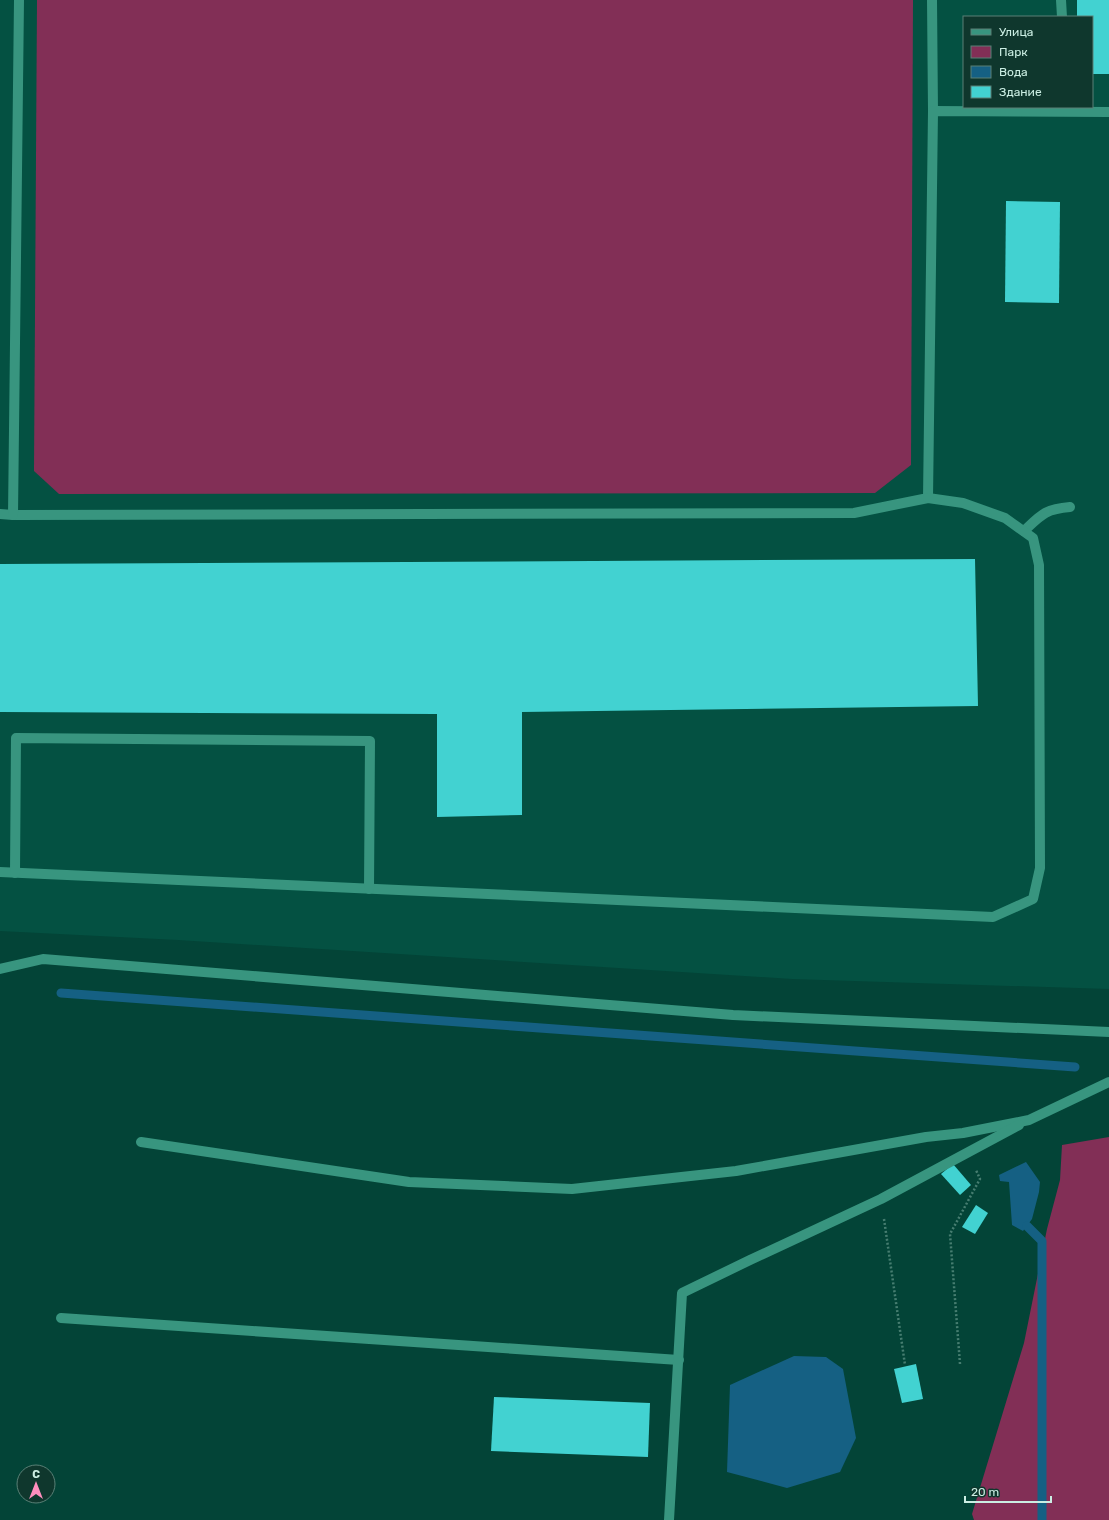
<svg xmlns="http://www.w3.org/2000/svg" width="1109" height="1520" viewBox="0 0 1109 1520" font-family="Rubik,sans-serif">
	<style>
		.built { fill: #045142; fill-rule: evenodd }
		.green { fill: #822f56 }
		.water { fill: #156083 }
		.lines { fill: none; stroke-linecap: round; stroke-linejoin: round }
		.stream { stroke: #156083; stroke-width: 9 }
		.building { fill: #42d2d1 }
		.path { stroke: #467d70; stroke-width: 2.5; stroke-dasharray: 2 2; stroke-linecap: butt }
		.minor { stroke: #38957f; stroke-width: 10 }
	</style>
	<rect width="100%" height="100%" fill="#034437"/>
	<path class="built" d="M 0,0 L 1109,0 L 1109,989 L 792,979 L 178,940 L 0,931 ZM 964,17 L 1092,17 L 1092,107 L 964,107 Z"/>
	<g class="green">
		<polygon points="37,0 913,0 911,465 875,493 59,494 34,471"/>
		<polygon points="1109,1137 1109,1520 974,1520 972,1514 1024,1343 1047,1229 1060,1180 1062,1145"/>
	</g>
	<g class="water">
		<polygon points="1026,1162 1040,1182 1039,1192 1032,1219 1023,1231 1012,1225 1009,1182 1000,1181 999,1175"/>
		<polygon points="794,1356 826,1357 843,1369 856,1438 840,1472 787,1488 727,1472 730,1385"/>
	</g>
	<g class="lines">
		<g class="stream">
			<polyline points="61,993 1075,1067"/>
			<polyline points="1027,1226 1042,1241 1042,1520"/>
		</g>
	</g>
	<g class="building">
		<polygon points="1077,0 1109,0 1109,74 1092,74 1092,17 1077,17"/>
		<polygon points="1006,201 1060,202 1059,303 1005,302"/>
		<polygon points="975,559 978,706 522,712 522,815 437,817 437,714 0,712 0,564"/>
		<polygon points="953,1164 971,1185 960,1195 941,1174"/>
		<polygon points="976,1205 988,1213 975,1234 962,1227"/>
		<polygon points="916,1364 923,1399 902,1403 894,1369"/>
		<polygon points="494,1397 650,1403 648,1457 491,1451"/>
	</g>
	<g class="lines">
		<g class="path">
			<polyline points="884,1219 905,1365"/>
			<polyline points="960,1364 950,1234 980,1179 976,1170"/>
		</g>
		<g class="minor">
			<polyline points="932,0 933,111"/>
			<polyline points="1061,0 1062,17"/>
			<polyline points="0,514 13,515 854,513 928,498 933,111 1109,112"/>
			<polyline points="13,515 19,0"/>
			<path d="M 1024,531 C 1041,515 1045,509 1070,507"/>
			<polyline points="0,872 993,917 1033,899 1040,868 1039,565 1033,538 1005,518 963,503 928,498"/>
			<polyline points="15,873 16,738 370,741 369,889"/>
			<polyline points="0,969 43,959 733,1015 1109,1032"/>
			<polyline points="141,1142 409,1182 572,1189 736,1171 926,1137 963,1133 1029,1120 1109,1082"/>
			<polyline points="61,1318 679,1360"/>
			<polyline points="669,1520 682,1293 750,1260 881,1199 1019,1125"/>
		</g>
	</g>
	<rect x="963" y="16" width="130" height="92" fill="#0f372d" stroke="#5a8076"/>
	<rect x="971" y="29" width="20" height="6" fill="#38957f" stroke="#5a8076"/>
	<text x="999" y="36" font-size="12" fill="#cbeee3">Улица</text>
	<rect x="971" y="46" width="20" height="12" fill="#822f56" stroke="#5a8076"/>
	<text x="999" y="56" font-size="12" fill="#cbeee3">Парк</text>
	<rect x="971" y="66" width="20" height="12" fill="#156083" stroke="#5a8076"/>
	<text x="999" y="76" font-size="12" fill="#cbeee3">Вода</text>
	<rect x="971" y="86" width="20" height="12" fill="#42d2d1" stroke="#5a8076"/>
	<text x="999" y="96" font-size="12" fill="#cbeee3">Здание</text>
	<g transform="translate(36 1484)"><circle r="19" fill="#0f372d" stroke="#5a8076"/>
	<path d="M0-3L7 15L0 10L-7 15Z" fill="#fe8ebd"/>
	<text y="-6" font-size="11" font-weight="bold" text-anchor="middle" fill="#cbeee3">С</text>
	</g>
	<path d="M965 1496v6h86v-6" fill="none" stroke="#cbeee3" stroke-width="2"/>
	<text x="971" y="1496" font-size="12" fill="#cbeee3" stroke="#0f372d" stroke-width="3" paint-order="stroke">20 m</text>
</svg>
